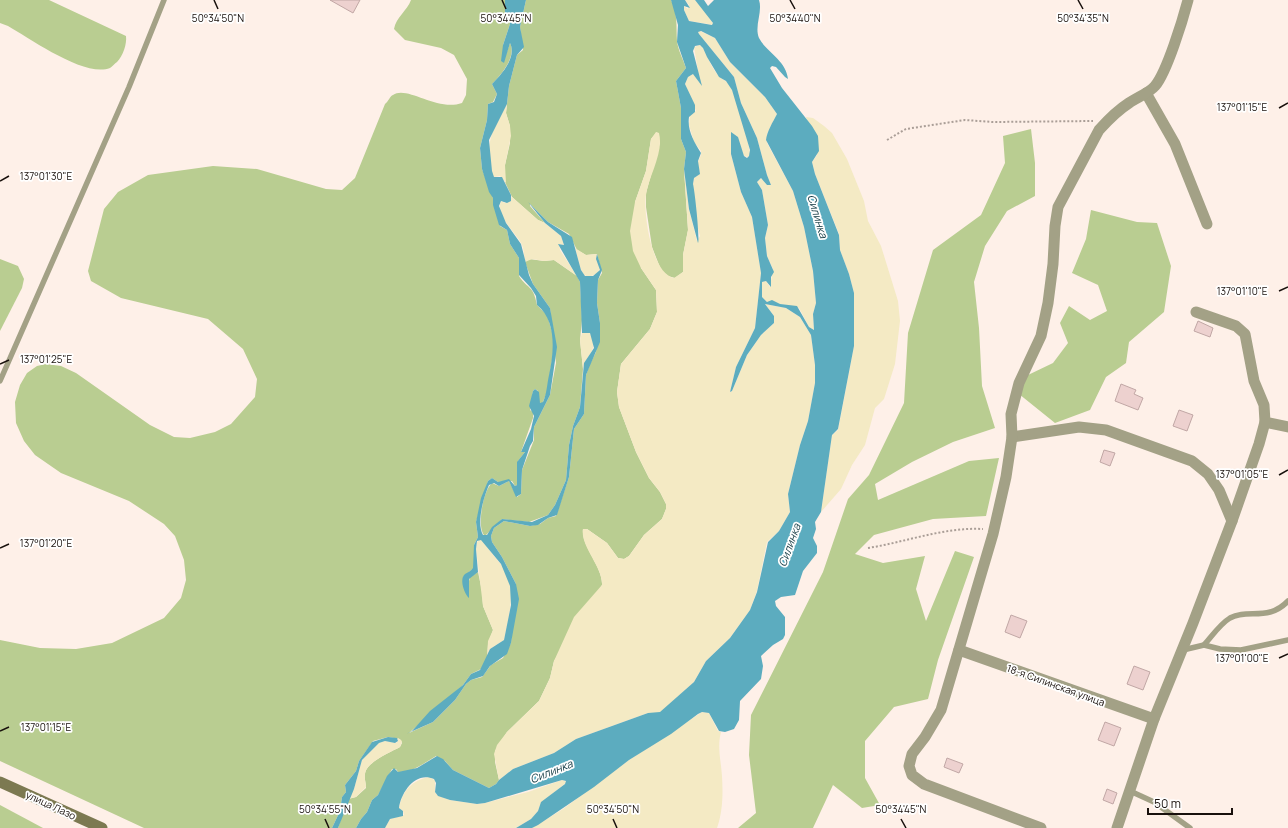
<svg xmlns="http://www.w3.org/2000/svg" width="1288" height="828" viewBox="0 0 1288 828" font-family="Manrope,sans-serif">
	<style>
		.forest { fill: #b9cd91 }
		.sand { fill: #f4eac4 }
		.water { fill: #5cacbf; fill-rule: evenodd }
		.building { fill: #edd1cf; stroke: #c1a7a5 }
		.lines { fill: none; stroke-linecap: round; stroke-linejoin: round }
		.path { stroke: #aa9e97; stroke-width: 2; stroke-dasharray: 2 2; stroke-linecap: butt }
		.service { stroke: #a3a186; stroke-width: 5.5 }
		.minor { stroke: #a3a186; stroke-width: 11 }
		.secondary { stroke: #7c7951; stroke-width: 11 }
		.ticks { fill: none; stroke: #18100c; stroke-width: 1.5 }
		.labels { text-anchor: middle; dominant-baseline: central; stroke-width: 3.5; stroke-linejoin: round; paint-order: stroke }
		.street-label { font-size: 10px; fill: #18100c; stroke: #fff }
		.water-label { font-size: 11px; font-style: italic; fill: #133942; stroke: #fff }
		.ticks-label { font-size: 10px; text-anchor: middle; fill: #18100c; stroke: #fff; stroke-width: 3.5; stroke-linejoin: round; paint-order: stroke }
	</style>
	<rect width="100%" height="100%" fill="#fef0e8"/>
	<g class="forest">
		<path d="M 0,0 L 49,0 L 126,36 C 127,44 123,56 117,62 C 115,63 112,67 110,68 C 85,78 31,39 8,26 L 0,23 Z"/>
		<path d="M 411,0 L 505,0 L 505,15 L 509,15 L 510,24 L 503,45 L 503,63 L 510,43 C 517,56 501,75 492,84 L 497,94 L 493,102 L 488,104 L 487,120 L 480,148 L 482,169 L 493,198 L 500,226 L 507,230 L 510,244 L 519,258 L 519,276 C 528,290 533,284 537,305 L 547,315 L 553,335 L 553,354 L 547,392 L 542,404 L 539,402 L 538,391 L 535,389 L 533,391 L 530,410 L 533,412 L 533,418 L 521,452 L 525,452 L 518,461 L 517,485 L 515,486 L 512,481 L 498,482 L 492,478 L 488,481 L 476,522 L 478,537 L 474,545 L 474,568 L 463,577 L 469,581 L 470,577 L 478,572 L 482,591 L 483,606 L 493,630 L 488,644 L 487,660 L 481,669 L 471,674 L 463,685 L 409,733 L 433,722 L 455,700 L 466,684 L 471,680 L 482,677 L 491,665 L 503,658 L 511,643 L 516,584 L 502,557 L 492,542 L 491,536 L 494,528 L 504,521 L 530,526 L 540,524 L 548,518 L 556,516 L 569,477 L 574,429 L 584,414 L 586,375 L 590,364 L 596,352 L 600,323 L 597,303 L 598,280 L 602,273 L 597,254 L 586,255 L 577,250 L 569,234 L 548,222 L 530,204 L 530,206 L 545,223 L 538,220 L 512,197 L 505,182 L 505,165 L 510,143 L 510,126 L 506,113 L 509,86 L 517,55 L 523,50 L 520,27 L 526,0 L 671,0 C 678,13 676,27 677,41 C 678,50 683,59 686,68 L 676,81 L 681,108 L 681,139 L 686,152 L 684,169 L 688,230 L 683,255 L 683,272 L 675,278 L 668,276 L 661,270 L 652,247 L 646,207 L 646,193 L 660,143 L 657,132 L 651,139 L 646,171 L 635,202 L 641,268 L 656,290 L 657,312 L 650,329 L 621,364 L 617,392 L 619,407 L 636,452 L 649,478 L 660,492 L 666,504 L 666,509 L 662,519 L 644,535 L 629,556 L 624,559 L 618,558 L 607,543 L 587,529 L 583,529 C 581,546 603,567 602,585 L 554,661 L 550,678 L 539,701 L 507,732 L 495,751 L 495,762 L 499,780 L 496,784 L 489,788 L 453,770 L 445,761 L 436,756 C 424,763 412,773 398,772 L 396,769 L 392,769 L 378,795 L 372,800 L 367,812 L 361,819 L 356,828 L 338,828 L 348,799 L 356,797 L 366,788 C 366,783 364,778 365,774 C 366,762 391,752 400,747 L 402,743 L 400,739 L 388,737 L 373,741 L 359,761 L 356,771 L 345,785 L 346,792 L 342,797 L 340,811 L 332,828 L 144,828 L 0,761 L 0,640 L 40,648 L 76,649 L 112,643 L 164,618 L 181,598 L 186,580 L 184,560 L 175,536 L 164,524 L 129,501 L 61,473 L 35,455 L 24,441 L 16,423 L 15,402 L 20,385 L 27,373 L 37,366 L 46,364 L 61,366 L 76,373 L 150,425 L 174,437 L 190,438 L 215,432 L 231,424 L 255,397 L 257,379 L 243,349 L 208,319 L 121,298 L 91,281 L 88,271 L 104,209 L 118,192 L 148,175 L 213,166 L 257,169 L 326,189 L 342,190 L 355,178 L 385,104 C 388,102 390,96 393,95 C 407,85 437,112 462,103 L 466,95 L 467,79 L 454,55 L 441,48 L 405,40 L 394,29 C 396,17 407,11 411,0 Z"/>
		<polygon points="1031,129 1035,163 1035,196 1007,211 985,246 974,282 979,328 982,386 995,428 953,442 912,462 875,484 878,500 969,461 999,458 986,516 933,519 874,535 855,554 883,563 925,556 916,589 926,621 955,551 974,557 938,660 928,699 894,707 865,741 865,778 880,805 862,808 833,785 813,828 738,828 756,813 749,755 751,715 823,572 848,499 869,475 904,403 908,333 933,250 981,215 1005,163 1003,136"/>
		<polygon points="1091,210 1137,222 1157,223 1171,266 1164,312 1129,342 1126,363 1106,377 1090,410 1055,423 1019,394 1028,375 1053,363 1068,343 1060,323 1069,306 1090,320 1107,311 1098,285 1072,273 1086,239"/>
		<polygon points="0,259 18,266 24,279 22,288 0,331"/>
		<path d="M 529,259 L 544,261 L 554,260 L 577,276 L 580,282 L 582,320 L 580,340 L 583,369 L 580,407 L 573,426 L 569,445 L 566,480 L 555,505 L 548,515 L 529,522 L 502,519 L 485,536 C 476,529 483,490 492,483 L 499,486 L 509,481 L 517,497 L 521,494 L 522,470 L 534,440 L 534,427 L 550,395 L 556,363 L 550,308 L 533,284 L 525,262 Z"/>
		<polygon points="0,805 43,828 0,828"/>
	</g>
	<g class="sand">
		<polygon points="685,0 695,0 705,11 714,25 689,21 684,10 684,6 688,9 689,5"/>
		<polygon points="700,31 715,38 730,62 765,97 777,114 767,134 767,143 793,191 804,227 813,271 816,303 813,314 814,330 809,327 799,308 767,302 762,297 762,282 766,281 770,287 773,269 767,256 765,238 768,225 762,190 757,182 761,178 767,185 771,185 767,175 757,138 741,103 734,77 699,34 698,32"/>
		<path d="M 700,45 L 703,48 C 708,57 712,70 720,77 C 723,80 727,81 730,85 C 735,93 750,145 750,154 L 748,157 L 744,156 L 736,135 L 732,141 L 731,154 L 741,192 L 752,217 L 761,273 L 755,328 L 736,367 L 730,392 L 732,391 L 747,355 L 761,335 L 774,323 L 774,316 L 765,304 L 786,308 L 800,317 L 811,335 L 815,365 L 815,383 L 808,421 L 800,445 L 788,494 L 790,512 L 779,531 L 767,542 L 757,591 L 750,610 L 730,638 L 706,661 L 694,682 L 660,713 L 648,713 L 576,739 L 554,753 L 513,769 L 499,780 L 494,754 L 497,745 L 507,732 L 539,701 L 550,678 L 554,661 L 574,617 L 602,585 C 603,567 580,546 583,529 L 587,529 L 607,543 L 618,558 L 624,559 L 629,556 L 644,535 L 662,519 L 666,509 L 666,504 L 660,492 L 649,478 L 636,452 L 619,407 L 617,392 L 621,364 L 650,329 L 657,312 L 656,290 L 641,268 L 633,251 L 630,231 L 635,202 L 646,171 L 651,139 L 656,132 L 659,133 C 664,153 649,175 646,195 C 643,214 652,274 674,278 L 683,272 L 683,255 L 688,230 L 684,169 L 689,209 L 697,241 L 700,236 L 696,221 L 693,184 L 694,178 L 700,173 L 697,164 L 701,155 L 701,151 L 694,142 L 689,125 L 690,115 L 696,111 L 685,84 L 688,77 L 698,71 L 694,47 Z"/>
		<path d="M 507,104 L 506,113 L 510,126 L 511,136 L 505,165 L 506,183 L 500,176 L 494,177 L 492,175 C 485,143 491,131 507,104 Z"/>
		<polygon points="806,117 813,118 824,126 832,133 847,159 864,201 868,221 881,246 898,301 900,321 895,364 884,399 875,408 865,445 852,465 841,489 821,512 832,435 838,430 854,346 854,293 849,274 840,250 839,234 815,174 812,162 817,155"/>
		<path d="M 512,197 L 538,220 L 545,223 L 561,236 L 564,245 L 559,244 L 560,250 L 577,276 L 554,260 L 544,261 L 532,259 L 525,262 C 524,256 524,248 521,243 C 515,232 495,215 501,201 L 505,203 Z"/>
		<path d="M 575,248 L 586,255 L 597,254 L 600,269 C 597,275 590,278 584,275 L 581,270 Z"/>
		<path d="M 582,333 L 590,333 C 599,353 587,352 583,369 L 580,340 Z"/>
		<path d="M 479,540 L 482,540 C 488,548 493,555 499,562 C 519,583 509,616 504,640 L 490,649 L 487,660 L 488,641 L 493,630 L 483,606 L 476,549 L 477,542 Z"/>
		<path d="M 702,712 L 709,713 L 718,731 L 721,732 C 717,747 721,761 722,776 C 723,793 723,811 717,828 L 532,828 L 563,809 L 629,760 Z"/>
		<path d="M 398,738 L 402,741 L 400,747 C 391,752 366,762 365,774 C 364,778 366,783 366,787 L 356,797 L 348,799 L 354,789 L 362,760 L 379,743 L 385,741 L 396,743 L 398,741 Z"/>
		<path d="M 429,777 L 435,780 L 435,792 L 437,795 L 450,800 L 477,804 L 485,803 L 528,792 L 562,780 L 567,782 L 541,803 L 538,811 L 531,819 L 516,828 L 385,828 L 390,819 L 404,815 L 403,811 L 399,808 C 402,791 412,780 429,777 Z"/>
	</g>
	<g class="water">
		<path d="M 505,0 L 526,0 L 520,27 L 524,47 L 517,55 L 509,86 L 507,104 L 489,140 L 492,171 L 494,177 L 502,177 L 511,195 L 511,201 L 507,203 L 501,201 L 499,206 L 506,223 L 521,244 L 529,275 L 533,284 L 550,308 L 557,347 L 550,395 L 534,427 L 533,441 L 530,446 L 522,470 L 521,494 L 516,497 L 509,481 L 499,486 L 494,483 L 489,485 C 484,496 476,523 483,535 L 487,535 L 492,527 L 502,519 L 532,522 L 548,515 L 555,505 L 566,480 L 569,445 L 573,426 L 580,407 L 584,363 L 594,348 L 590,333 L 582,333 L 580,282 L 558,244 L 564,245 L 561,236 L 545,223 L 528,202 L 548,222 L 572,237 L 581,270 L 585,276 L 593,276 L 600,270 L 596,259 L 597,254 L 602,270 L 598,280 L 597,303 L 600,323 L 600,342 L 586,375 L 584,414 L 574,429 L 569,477 L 557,515 L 548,518 L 538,525 L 530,526 L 504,521 L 494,528 L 491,536 L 492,542 L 502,557 L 516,584 L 519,599 L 511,643 L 507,654 L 490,666 L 483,676 L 471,680 L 466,684 L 455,700 L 433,722 L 406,734 L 412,731 L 430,711 L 463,685 L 471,674 L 480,670 L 490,649 L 504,640 L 511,605 L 510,586 L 501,564 L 481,540 L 477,541 L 476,549 L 478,572 L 469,579 L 469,598 C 464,593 459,579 465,574 C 468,572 471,571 473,568 L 474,545 L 478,537 L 476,522 L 481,498 L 488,481 L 492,478 L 498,482 L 509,479 L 515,486 L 517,485 L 517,462 L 525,452 L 521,452 L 531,429 L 534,416 L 529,406 L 533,391 L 535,389 L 539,392 L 540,403 L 543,402 C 547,393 547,384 549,375 C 554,352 557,321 537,305 L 536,296 L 531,288 L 519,275 L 519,258 L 510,244 L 507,230 L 499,225 L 493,205 L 493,198 L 489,192 L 482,169 L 480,148 L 487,120 L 488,104 L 494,102 L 497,94 L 492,84 C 502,74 517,57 510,43 L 504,63 L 501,61 L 503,45 L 510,24 L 509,15 L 505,15 Z"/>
		<path d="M 671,0 L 685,0 L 690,8 L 684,6 L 684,10 L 689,21 L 712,25 L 713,23 L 695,0 L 704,0 L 708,6 L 714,0 L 759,0 C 763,12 754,26 759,38 C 767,53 786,60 788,79 L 785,77 L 776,67 L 772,66 L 770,68 L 782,88 L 812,126 L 818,136 L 819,151 L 812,162 L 815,174 L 839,235 L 840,250 L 849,274 L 854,293 L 854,346 L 838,429 L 832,435 L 821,512 L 815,522 L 816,529 L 813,538 L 817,546 L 817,553 L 803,571 L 795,595 L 781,597 L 775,601 L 776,606 L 785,617 L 785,635 L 783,639 L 773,645 L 761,656 L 763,666 L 761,679 L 740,701 L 739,720 L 734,729 L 725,732 L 719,731 L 709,713 L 702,712 L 698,714 L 671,734 L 629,760 L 594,787 L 538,825 L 532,828 L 516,828 L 531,819 L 538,811 L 541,802 L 565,784 L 566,781 L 562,780 L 485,803 L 477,804 L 450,800 L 438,796 L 435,792 L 436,783 L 434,779 C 415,771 401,793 399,808 L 403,811 L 403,816 L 390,819 L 385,828 L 356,828 L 361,819 L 367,812 L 372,800 L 378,795 L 387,776 L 394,768 L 398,772 L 417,768 L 437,756 L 443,759 L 453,770 L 489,788 L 496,784 L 499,780 L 513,769 L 554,753 L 576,739 L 648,713 L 660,712 L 694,682 L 706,661 L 730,638 L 750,610 L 757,592 L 768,542 L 779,531 L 790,512 L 788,494 L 800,445 L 808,421 L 815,383 L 815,365 L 811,335 L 800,317 L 786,308 L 765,304 L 774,316 L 774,323 L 761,335 L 747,355 L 732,391 L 730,392 L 736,367 L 755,328 L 761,273 L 752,217 L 741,192 L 731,154 L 731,132 L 738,137 L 744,156 L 747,158 L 749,156 L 750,150 L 732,90 L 726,81 L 719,77 L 707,57 L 703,48 L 700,45 L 695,46 L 693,51 L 702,86 L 693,74 L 688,77 L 685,84 L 695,105 L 695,112 L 689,117 C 687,130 694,142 701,153 L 698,161 L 700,174 L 694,178 L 693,184 C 695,192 700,240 698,243 L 689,209 L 684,169 L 686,152 L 681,139 L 681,108 L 676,81 L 686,68 L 677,42 L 678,25 ZM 701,31 L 715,38 L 730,62 L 765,97 L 777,114 C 773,122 767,131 766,140 L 793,191 L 804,227 L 813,271 L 816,303 L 813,314 L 814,330 L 809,327 L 797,306 L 780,304 L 772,300 L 767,302 L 762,297 L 762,282 L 766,281 L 771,287 L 771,277 L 774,272 L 767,256 L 765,238 L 768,225 L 762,190 L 757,182 L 761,178 L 767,185 L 771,185 L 767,175 L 757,138 L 741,103 L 734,77 L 699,34 L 698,32 Z"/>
		<polygon points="388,737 397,738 398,741 395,743 385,741 379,743 362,760 354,789 338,828 332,828 340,811 342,797 346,792 345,785 356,771 359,761 372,742"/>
	</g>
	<g class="building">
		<polygon points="330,0 360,0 353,13"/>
		<polygon points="1198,321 1213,328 1210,337 1194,331"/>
		<polygon points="1121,384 1136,390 1134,394 1143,398 1138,410 1115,401"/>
		<polygon points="1179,410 1193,415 1187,431 1173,426"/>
		<polygon points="1104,450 1115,453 1110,466 1100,462"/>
		<polygon points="1011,615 1027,621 1020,638 1005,632"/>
		<polygon points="1134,666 1150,672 1143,690 1127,684"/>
		<polygon points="1105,722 1121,728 1114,746 1098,740"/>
		<polygon points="947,758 963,764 959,773 944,767"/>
		<polygon points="1107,789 1117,793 1113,804 1103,800"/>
	</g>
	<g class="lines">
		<g class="path">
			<polyline points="887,140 906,129 965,120 993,122 1093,121"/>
			<path d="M 868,548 C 906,542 944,527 983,529"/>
		</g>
		<g class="service">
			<polyline points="0,381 129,87 164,0"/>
			<path d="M 1204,645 C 1212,636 1220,624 1230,618 C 1248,608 1268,622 1288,601"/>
			<polyline points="1183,650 1204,645 1220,649 1241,650 1288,640"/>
			<polyline points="1130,791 1154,802 1190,828"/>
		</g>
		<g class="minor">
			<polyline points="1146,93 1175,144 1207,224"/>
			<polyline points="1265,422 1288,427"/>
			<polyline points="1012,437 1079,427 1106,430 1192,461 1208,474 1219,490 1232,521"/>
			<polyline points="959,650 1154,719"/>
			<path d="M 1041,828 L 924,784 L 912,775 L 909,766 L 912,754 L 925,737 L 941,710 L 993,534 L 1006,477 L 1012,437 L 1011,414 L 1019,383 L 1041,336 L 1048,303 L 1053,264 L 1055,226 L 1058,207 L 1099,130 C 1108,120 1118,110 1129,103 C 1137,97 1148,94 1155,86 C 1167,72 1183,19 1188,0"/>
			<polyline points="1117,828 1154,719 1193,623 1232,521 1259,444 1265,422 1264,405 1254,381 1245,334 1236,326 1196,312"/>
		</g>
		<polyline class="secondary" points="0,782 102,828"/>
	</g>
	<path class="ticks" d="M 214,0 L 218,9M 502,0 L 506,9M 790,0 L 795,9M 1078,0 L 1083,9M 1279,108 L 1288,103M 0,181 L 9,176M 1279,291 L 1288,287M 0,364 L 9,360M 1279,475 L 1288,470M 0,548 L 9,544M 1279,658 L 1288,654M 0,731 L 9,727M 325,819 L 329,828M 613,819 L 617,828M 901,819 L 906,828"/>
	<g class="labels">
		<g class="street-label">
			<text transform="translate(1056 685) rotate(20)">18-я Силинская улица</text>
			<text transform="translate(51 805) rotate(25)">улица Лазо</text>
		</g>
		<g class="water-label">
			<text transform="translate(818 216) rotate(73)">Силинка</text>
			<text transform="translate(789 545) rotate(-70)">Силинка</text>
			<text transform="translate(551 771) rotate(-22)">Силинка</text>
		</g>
	</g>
	<g class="ticks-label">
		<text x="218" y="22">50°34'50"N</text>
		<text x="506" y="22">50°34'45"N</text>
		<text x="795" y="22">50°34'40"N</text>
		<text x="1083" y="22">50°34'35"N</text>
		<text x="1242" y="111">137°01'15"E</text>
		<text x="46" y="180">137°01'30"E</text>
		<text x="1242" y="295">137°01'10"E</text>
		<text x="46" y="363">137°01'25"E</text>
		<text x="1242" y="478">137°01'05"E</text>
		<text x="46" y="547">137°01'20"E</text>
		<text x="1242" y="662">137°01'00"E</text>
		<text x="46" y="731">137°01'15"E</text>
		<text x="325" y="813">50°34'55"N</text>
		<text x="613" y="813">50°34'50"N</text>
		<text x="901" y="813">50°34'45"N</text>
	</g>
	<path d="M1148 808v6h84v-6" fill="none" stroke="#18100c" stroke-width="2"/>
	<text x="1154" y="808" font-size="12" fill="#18100c" stroke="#ffffff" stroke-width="3" paint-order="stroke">50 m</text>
</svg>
